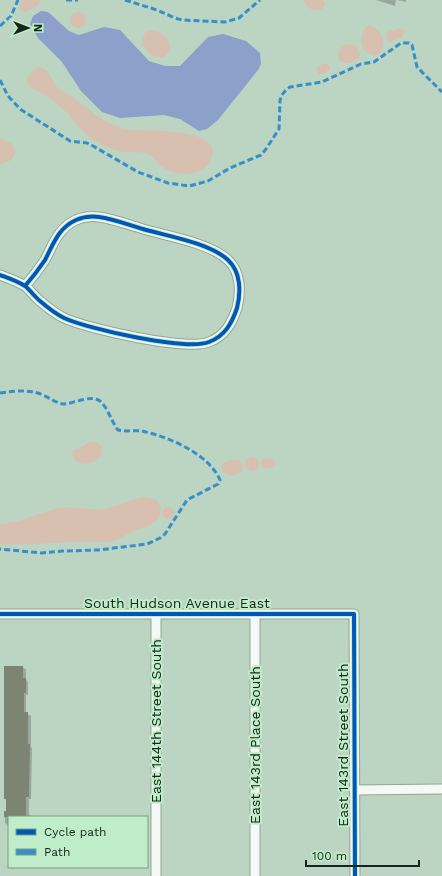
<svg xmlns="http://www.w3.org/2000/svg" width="442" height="876" viewBox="0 0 442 876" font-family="'Work Sans',sans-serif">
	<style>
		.green { fill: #d8c0b1 }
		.water { fill: #8ca0c9 }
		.shadow { fill: #0003 }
		.building { fill: #7c8473 }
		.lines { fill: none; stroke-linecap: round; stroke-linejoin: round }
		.minor-casing { stroke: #92a597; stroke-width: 11 }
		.minor { stroke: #f5f9f6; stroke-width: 9 }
		.quiet { stroke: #378fc9; stroke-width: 3; stroke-dasharray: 6 3; stroke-linecap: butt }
		.cycleway-casing { stroke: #bfecc9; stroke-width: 6 }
		.cycleway { stroke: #0057b8; stroke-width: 4 }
		.labels { text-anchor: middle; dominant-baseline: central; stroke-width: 4; stroke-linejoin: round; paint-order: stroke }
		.street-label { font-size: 14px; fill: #15271a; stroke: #bfecc9 }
	</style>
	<rect width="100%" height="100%" fill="#bcd4c2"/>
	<g class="green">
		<path d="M 22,0 L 41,0 C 39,7 30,11 24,12 L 19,9 L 20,3 Z"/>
		<path d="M 304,0 L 322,0 L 325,3 L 325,6 C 319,14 308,10 304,2 Z"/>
		<circle cx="78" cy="20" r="8"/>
		<path d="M 370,25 C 383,30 389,47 377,55 C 360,56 357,36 367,26 Z"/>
		<polygon points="402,28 404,30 405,32 402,37 391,42 387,40 386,35 387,32"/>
		<path d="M 148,31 C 163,29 179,45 164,57 C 154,60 142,50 142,39 L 145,33 Z"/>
		<path d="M 351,44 C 357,45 360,49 360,56 C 356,63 344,66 338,59 L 339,50 L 345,45 Z"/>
		<polygon points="324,63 328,64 330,66 330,69 324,74 319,74 317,71 317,67"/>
		<path d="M 39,67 C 50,69 51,79 56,86 C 60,91 69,94 74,98 C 85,105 94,115 106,121 C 111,124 117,127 122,128 C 137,132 153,129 168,131 C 182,133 221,135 211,159 C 203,179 173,177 159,164 C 155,161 153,156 148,154 C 140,151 131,153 124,152 C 112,150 97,144 88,136 C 81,131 75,122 70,116 C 59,104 48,96 34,89 C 21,83 29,71 39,67 Z"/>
		<path d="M 0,138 L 12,144 C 20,154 11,163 0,164 Z"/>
		<path d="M 89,442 C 94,442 98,442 101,446 C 111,461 73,474 72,452 L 73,450 L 80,448 Z"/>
		<circle cx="252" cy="464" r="7"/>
		<path d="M 268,458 L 275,461 L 276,465 C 272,469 268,470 262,467 L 261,462 L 263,459 Z"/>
		<path d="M 237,460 L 239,460 L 243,464 L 243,470 C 238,476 229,477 223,472 L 221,466 C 224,460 231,460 237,460 Z"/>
		<path d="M 145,497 C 151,498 158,499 160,505 C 166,524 141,528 130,533 C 124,536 119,540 113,541 C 103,544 91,541 80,542 C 53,542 27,546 0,544 L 0,524 L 18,521 L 58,508 L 70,507 L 99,510 L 110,508 L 135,499 Z"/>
		<circle cx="168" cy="513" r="6"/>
	</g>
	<polygon class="water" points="41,11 48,12 69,31 79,35 104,27 120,30 149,61 165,66 180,66 208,37 223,34 246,41 260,53 261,64 258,70 218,120 207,129 199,131 180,119 164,115 120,118 102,112 81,91 62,62 38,38 30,24 33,16"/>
	<g class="shadow">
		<polygon points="376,0 396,0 395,6"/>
		<polygon points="397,0 406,0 406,2"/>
		<polygon points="5,667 23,667 26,670 26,679 28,682 28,695 26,695 26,713 31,716 31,747 32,748 31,799 29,799 29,814 31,817 9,817 9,826 5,823 5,812 7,812 7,801 5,799"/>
	</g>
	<polygon class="building" points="4,666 23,666 23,678 26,678 26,693 24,693 24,712 28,712 28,744 30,744 29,797 26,797 26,817 4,817 4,811 6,811 6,799 4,799"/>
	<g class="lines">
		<g class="minor-casing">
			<g id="minor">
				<path d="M 0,275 C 8,278 17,281 25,286 C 30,290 34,296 40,301 C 47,307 56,314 64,318 C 88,329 186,351 209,342 C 225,336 232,323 237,308 C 241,292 241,272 228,260 C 210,243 167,236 143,229 C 129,225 114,219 99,217 C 91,216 83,217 76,220 C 58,228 53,245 45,260 C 39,269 32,278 25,286"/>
				<polyline points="0,614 354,614 355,876"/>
				<polyline points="255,614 255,876"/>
				<polyline points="354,790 442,789"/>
				<polyline points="156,876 156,614"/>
			</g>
		</g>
		<use href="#minor" class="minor"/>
		<g class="quiet">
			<polyline points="66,0 78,0"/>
			<polyline points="125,0 157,10 175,18 182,20 225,22 239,18 260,0"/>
			<polyline points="0,26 11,16 18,0"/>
			<polyline points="0,80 8,96 20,109 70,141 87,143 93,146 138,172 168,183 189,186 208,181 230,168 261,155 266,149 279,129 280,101 281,96 286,90 290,87 322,82 361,64 374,62 401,43 409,43 412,45 417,67 442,92"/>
			<path d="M 0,393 C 15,391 29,389 43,395 C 50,398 56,403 63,404 C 73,404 91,394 100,401 C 108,408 111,421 118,430 C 126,432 134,430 142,431 C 169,437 209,454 220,480 L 218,484 L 187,500 L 165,534 L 160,538 L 147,544 L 98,550 L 63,551 L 41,553 L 0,549"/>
		</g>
		<g class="cycleway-casing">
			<g id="cycleway">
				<path d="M 0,275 C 8,278 17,281 25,286 C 30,290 34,296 40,301 C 47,307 56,314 64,318 C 88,329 186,351 209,342 C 225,336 232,323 237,308 C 241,292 241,272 228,260 C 210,243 167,236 143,229 C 129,225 114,219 99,217 C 91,216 83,217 76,220 C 58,228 53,245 45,260 C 39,269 32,278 25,286"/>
				<polyline points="0,614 354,614 355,876"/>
			</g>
		</g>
		<use href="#cycleway" class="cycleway"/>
	</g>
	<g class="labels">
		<g class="street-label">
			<text x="177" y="603">South Hudson Avenue East</text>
			<text transform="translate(156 721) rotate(-90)">East 144th Street South</text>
			<text transform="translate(255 745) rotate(-90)">East 143rd Place South</text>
			<text transform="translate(343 745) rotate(-90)">East 143rd Street South</text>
		</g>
	</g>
	<rect x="8" y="816" width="140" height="52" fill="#bfecc9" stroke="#7b9d83"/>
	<rect x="16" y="829" width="20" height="6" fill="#0057b8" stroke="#7b9d83"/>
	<text x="44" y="836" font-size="12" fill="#15271a">Cycle path</text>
	<rect x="16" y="849" width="20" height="6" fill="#378fc9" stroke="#7b9d83"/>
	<text x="44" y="856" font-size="12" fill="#15271a">Path</text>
	<g transform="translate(28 28) rotate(90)" stroke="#bfecc9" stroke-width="3" paint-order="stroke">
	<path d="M0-3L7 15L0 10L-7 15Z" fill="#15271a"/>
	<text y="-6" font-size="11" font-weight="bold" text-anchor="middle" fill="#15271a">N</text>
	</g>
	<path d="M306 860v6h113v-6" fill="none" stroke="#15271a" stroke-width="2"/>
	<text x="312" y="860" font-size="12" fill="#15271a" stroke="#bfecc9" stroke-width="3" paint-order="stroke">100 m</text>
</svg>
